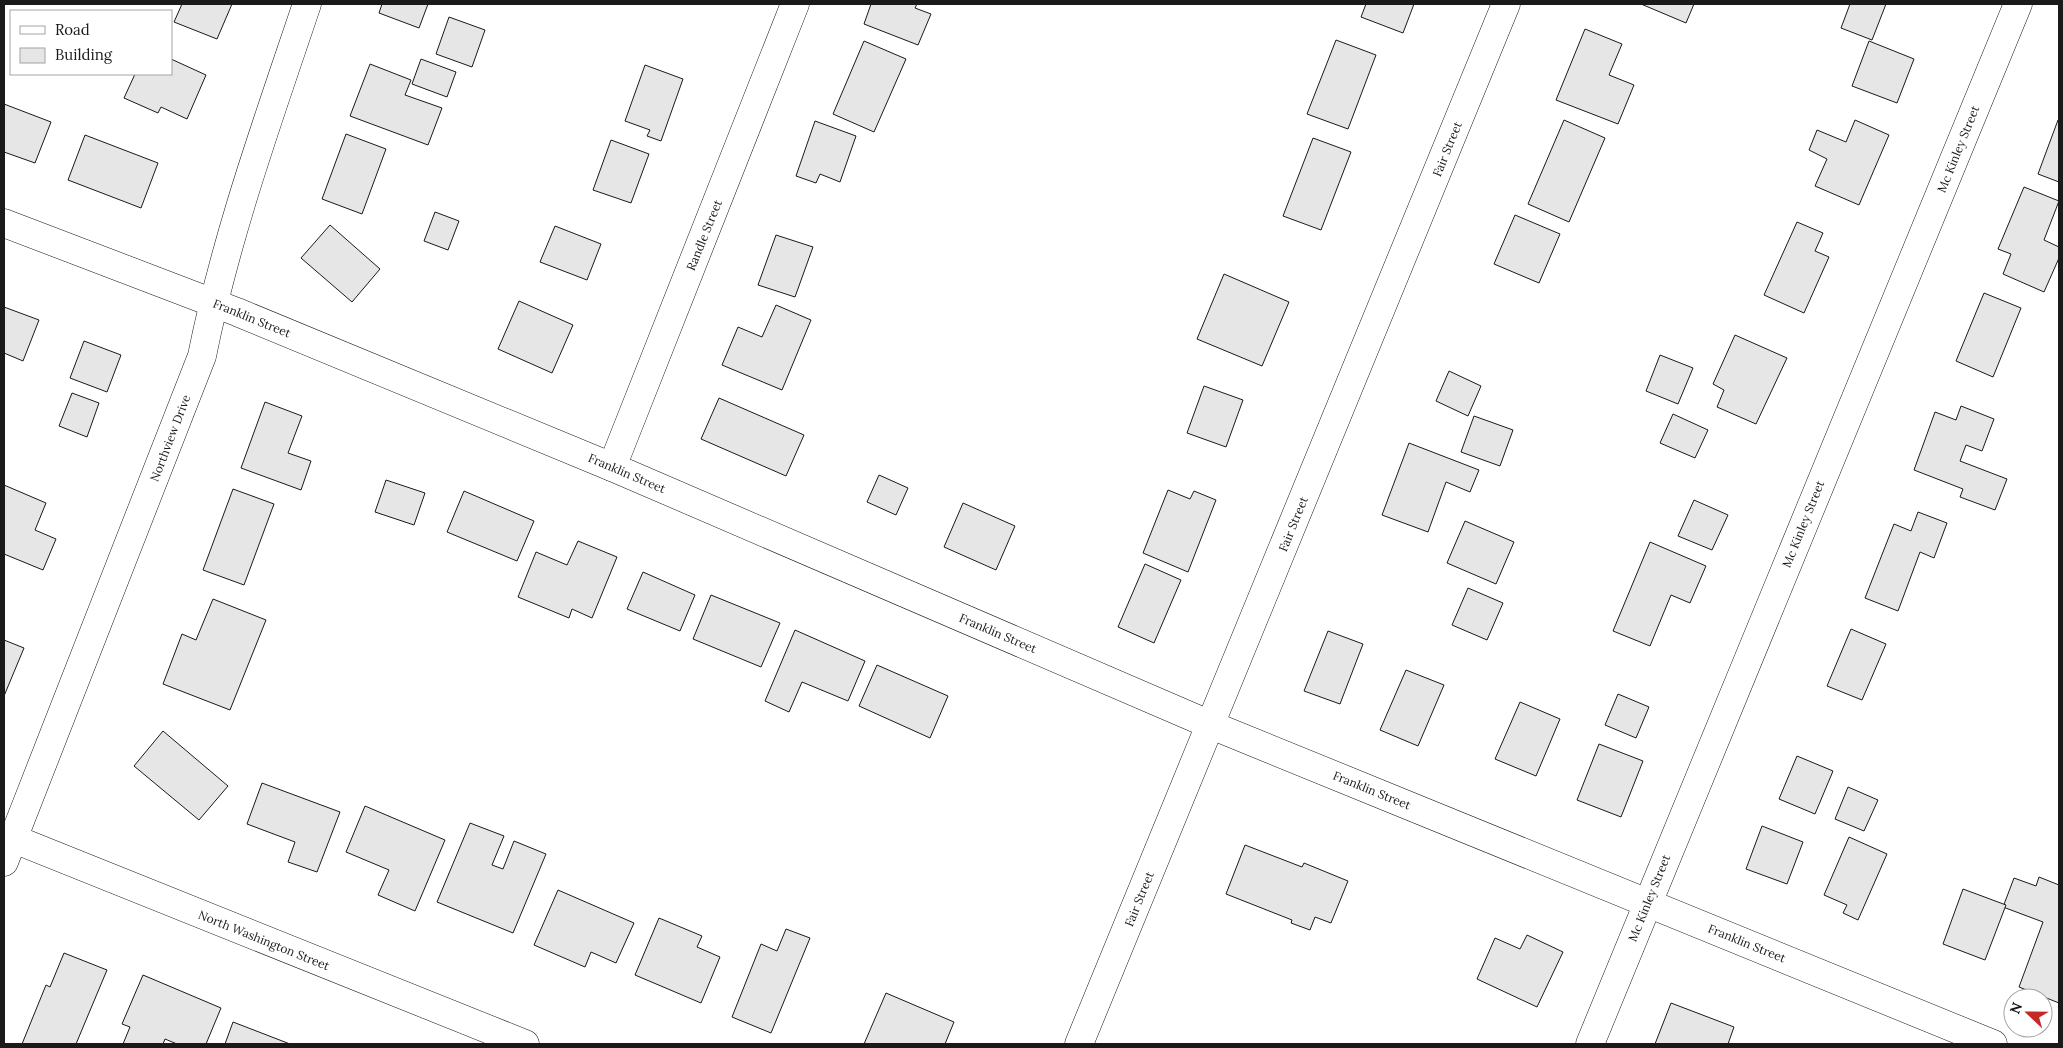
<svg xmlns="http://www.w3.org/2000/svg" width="2063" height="1048" viewBox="0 0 2063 1048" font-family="Lora,serif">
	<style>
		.building { fill: #e6e6e6; stroke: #1a1a1a }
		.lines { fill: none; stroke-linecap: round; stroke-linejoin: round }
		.minor-casing { stroke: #1a1a1a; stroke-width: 29 }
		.minor { stroke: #fff; stroke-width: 28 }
		.labels { text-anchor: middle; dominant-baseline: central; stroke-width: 4; stroke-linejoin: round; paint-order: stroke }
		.street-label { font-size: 12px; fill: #1a1a1a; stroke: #fff }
	</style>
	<rect width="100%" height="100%" fill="#fff"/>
	<g class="building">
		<polygon points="182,4 232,4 217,39 174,22"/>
		<polygon points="382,4 428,4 419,28 379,13"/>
		<polygon points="871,4 917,4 915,8 931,14 918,45 864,24"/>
		<polygon points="1366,4 1414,4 1403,33 1361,17"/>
		<polygon points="1641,4 1694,4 1686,23"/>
		<polygon points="1850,4 1886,4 1872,40 1841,28"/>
		<polygon points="449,17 485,30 472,67 436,54"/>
		<polygon points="1585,29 1622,44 1609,75 1634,85 1618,124 1556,100"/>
		<polygon points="1336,40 1376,55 1348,129 1307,114"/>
		<polygon points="864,41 906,59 874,132 833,114"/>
		<polygon points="1869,41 1914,59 1897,103 1852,86"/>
		<polygon points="171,59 206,75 187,119 161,107 158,113 124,98 135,74 171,74"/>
		<polygon points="421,59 456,72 447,97 412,84"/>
		<polygon points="370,64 411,80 405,95 442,108 428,145 350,116"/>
		<polygon points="645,65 683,79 661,141 647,136 650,130 625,121"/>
		<polygon points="4,104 51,122 35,163 4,152"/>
		<polygon points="1564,120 1605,138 1569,222 1528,204"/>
		<polygon points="1855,120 1889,135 1859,205 1815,186 1827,159 1809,150 1817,130 1846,142"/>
		<polygon points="2058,120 2059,121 2059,182 2038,174"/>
		<polygon points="815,121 856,136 840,182 820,174 816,183 796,176"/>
		<polygon points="346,134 386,149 362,214 322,199"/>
		<polygon points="85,135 158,163 141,208 68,180"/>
		<polygon points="1313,138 1351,152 1321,230 1283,216"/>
		<polygon points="611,140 649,154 631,203 593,190"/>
		<polygon points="2024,187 2059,201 2044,240 2059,247 2059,258 2044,292 2003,274 2011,254 1998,249"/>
		<polygon points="435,212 459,221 448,250 424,241"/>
		<polygon points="1515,215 1560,234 1539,283 1494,264"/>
		<polygon points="1797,222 1823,233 1815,251 1829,257 1804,313 1764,295"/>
		<polygon points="330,225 380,269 352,302 301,258"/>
		<polygon points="555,226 601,244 587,280 540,262"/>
		<polygon points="776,235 813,247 795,297 758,285"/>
		<polygon points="1224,274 1289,302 1262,366 1197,339"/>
		<polygon points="1984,293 2021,308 1993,377 1956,361"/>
		<polygon points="519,301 573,325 552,373 498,349"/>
		<polygon points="776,305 811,320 782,390 722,365 738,327 762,337"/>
		<polygon points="4,307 39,320 23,361 4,353"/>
		<polygon points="1735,335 1787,358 1756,424 1717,407 1724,390 1713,384"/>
		<polygon points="84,341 121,355 107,392 70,378"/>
		<polygon points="1660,355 1693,368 1678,404 1646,391"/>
		<polygon points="1449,371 1481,386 1468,416 1436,401"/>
		<polygon points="1204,386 1243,400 1226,447 1187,433"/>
		<polygon points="72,393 99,403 87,437 59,426"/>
		<polygon points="719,398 804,435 786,476 701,439"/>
		<polygon points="265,402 302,416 288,453 311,461 301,490 241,468"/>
		<polygon points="1961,406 1994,419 1982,451 1966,445 1960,461 2007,479 1995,510 1960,497 1963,489 1914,470 1935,412 1956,420"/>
		<polygon points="1673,414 1708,430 1695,458 1660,443"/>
		<polygon points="1474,416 1513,430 1500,466 1461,452"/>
		<polygon points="1409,443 1479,470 1470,492 1446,482 1428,532 1382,515"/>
		<polygon points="879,475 908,488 896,515 867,502"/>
		<polygon points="386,480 425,493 414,525 375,512"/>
		<polygon points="4,485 46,503 35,530 56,539 43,570 4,554"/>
		<polygon points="233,489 274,504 244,585 203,570"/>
		<polygon points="1168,490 1190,499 1194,491 1216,500 1188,572 1143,553"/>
		<polygon points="464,491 534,521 517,561 447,532"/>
		<polygon points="1694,500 1728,515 1712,550 1678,536"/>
		<polygon points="963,503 1015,526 996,570 944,547"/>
		<polygon points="1918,512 1947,523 1934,558 1920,552 1898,611 1865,598 1894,524 1911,531"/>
		<polygon points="1465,521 1514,542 1496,584 1447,563"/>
		<polygon points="578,541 617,557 592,618 572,609 569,618 518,597 536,552 567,565"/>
		<polygon points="1650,542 1706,566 1690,603 1671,595 1650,646 1613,631"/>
		<polygon points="1145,564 1181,580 1154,643 1118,627"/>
		<polygon points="643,572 695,595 680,631 627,609"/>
		<polygon points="1468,588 1503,603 1487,640 1452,625"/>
		<polygon points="711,595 780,623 761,667 693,639"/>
		<polygon points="213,599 266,620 230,710 163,684 182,634 196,640"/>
		<polygon points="1851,629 1886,644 1862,700 1827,686"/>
		<polygon points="795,630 865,661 848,701 802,682 789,712 765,701"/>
		<polygon points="1328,631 1363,644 1340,704 1304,691"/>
		<polygon points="4,640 24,648 4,696"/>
		<polygon points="877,665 948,696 930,738 859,706"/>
		<polygon points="1406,670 1444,685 1418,746 1380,730"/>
		<polygon points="1618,694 1649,707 1636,738 1605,725"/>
		<polygon points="1520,702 1560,719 1536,776 1495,759"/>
		<polygon points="163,731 228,786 199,820 134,766"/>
		<polygon points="1599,744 1643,761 1621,817 1577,800"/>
		<polygon points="1797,756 1833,771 1815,814 1779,799"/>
		<polygon points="262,783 340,812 317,872 288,862 295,842 247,824"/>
		<polygon points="1848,787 1878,800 1864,831 1835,819"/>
		<polygon points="365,806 445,840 415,911 378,895 389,870 346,852"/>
		<polygon points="470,823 504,836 492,865 503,869 514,841 546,854 513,933 437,902"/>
		<polygon points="1762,826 1803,842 1787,884 1746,869"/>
		<polygon points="1849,837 1887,854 1858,920 1843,913 1847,905 1824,895"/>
		<polygon points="1245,845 1302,867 1304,863 1348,881 1331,923 1315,917 1310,930 1291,923 1292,920 1226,894"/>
		<polygon points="2039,877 2059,885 2059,1003 2019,987 2043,922 2003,907 2014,878 2036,886"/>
		<polygon points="1963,889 2006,905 1985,960 1943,944"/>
		<polygon points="558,890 634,923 616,963 591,952 585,967 534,945"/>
		<polygon points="659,918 702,936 697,947 720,957 701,1003 635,975"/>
		<polygon points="786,929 810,938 771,1033 732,1017 761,944 777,951"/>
		<polygon points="1527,935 1563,952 1537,1007 1477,979 1495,938 1520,949"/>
		<polygon points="64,953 107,970 76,1044 22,1044 46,985 50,987"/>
		<polygon points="143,975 221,1008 206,1044 177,1044 165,1039 163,1044 123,1044 130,1027 122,1024"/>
		<polygon points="886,993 954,1022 945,1044 864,1044"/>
		<polygon points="1671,1003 1734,1027 1728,1044 1655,1044"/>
		<polygon points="233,1022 290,1044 225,1044"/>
	</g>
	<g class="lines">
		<g class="minor-casing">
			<g id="minor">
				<polyline points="4,223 237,312 612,467 1211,725 1993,1044"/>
				<polyline points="612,467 795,4"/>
				<polyline points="4,835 525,1044"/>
				<path d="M 4,862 L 202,356 C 226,236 268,120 307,4"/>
				<polyline points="1079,1044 1506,4"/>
				<polyline points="1590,1044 2018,4"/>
			</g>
		</g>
		<use href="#minor" class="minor"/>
	</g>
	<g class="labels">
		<g class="street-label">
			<text transform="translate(1447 149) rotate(-68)">Fair Street</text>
			<text transform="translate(1958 149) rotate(-68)">Mc Kinley Street</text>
			<text transform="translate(704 235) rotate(-68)">Randle Street</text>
			<text transform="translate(252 318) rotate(22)">Franklin Street</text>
			<text transform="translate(170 438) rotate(-69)">Northview Drive</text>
			<text transform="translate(627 473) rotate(23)">Franklin Street</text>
			<text transform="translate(1293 524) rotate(-68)">Fair Street</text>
			<text transform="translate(1803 524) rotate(-68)">Mc Kinley Street</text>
			<text transform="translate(998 633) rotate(23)">Franklin Street</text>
			<text transform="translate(1372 790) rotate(22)">Franklin Street</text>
			<text transform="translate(1649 898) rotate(-68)">Mc Kinley Street</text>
			<text transform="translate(1139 899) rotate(-68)">Fair Street</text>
			<text transform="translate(264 940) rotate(22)">North Washington Street</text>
			<text transform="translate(1747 943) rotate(22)">Franklin Street</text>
		</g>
	</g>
	<rect width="2063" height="1048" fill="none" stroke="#1a1a1a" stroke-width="10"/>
	<rect x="10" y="10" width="162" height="65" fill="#ffffff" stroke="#a3a3a3"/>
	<rect x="20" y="26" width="25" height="8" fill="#ffffff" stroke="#a3a3a3"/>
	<text x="55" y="35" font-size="15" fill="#1a1a1a">Road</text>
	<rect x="20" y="48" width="25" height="15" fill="#e6e6e6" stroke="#a3a3a3"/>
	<text x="55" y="60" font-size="15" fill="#1a1a1a">Building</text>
	<g transform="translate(2028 1013) rotate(292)"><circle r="24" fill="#ffffff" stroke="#a3a3a3"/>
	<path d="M0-4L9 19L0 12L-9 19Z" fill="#c62828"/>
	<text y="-8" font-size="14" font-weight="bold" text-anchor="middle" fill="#1a1a1a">N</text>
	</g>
</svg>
